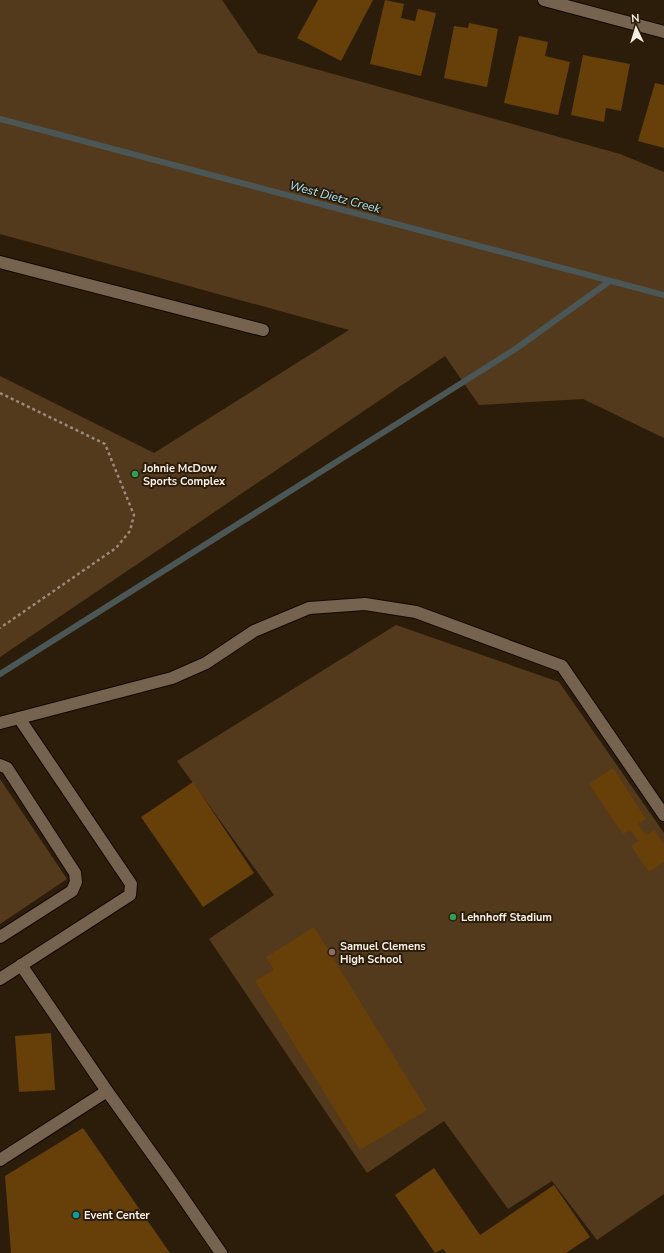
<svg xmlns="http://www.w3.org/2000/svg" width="664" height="1253" viewBox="0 0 664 1253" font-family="'Nunito Sans',sans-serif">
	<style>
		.green { fill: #543a1c }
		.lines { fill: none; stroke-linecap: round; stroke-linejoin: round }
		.stream { stroke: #4b5657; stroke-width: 6 }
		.building { fill: #663f09 }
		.minor-casing { stroke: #140700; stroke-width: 14 }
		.path { stroke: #988b7c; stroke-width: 2.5; stroke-dasharray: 3 3; stroke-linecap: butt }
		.minor { stroke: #75634f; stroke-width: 12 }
		.leisure-dot { fill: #2e9e5b; stroke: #2c1d0b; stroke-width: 1.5 }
		.education-dot { fill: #8d6e63; stroke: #2c1d0b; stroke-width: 1.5 }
		.culture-dot { fill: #0f9aa8; stroke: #2c1d0b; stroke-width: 1.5 }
		.labels { text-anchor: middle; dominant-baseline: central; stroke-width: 4; stroke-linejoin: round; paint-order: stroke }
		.poi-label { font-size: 11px; font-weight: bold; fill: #faefe4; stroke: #2c1d0b; text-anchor: start }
		.water-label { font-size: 12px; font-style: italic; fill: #a5e3f6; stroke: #2c1d0b }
	</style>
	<rect width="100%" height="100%" fill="#2c1d0b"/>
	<g class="green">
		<polygon points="0,0 222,0 258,53 620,154 664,172 664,438 583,399 479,405 445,356 0,657 0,376 154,453 349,330 0,234"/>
		<polygon points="396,625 559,682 664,833 664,1194 597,1240 552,1181 508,1209 444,1121 367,1173 209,939 274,895 177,761"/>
		<polygon points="0,779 67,879 0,924"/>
	</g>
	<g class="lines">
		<g class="stream">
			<polyline points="0,119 664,295"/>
			<polyline points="0,674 514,350 610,281"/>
		</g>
	</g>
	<g class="building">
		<polygon points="318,0 373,0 341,61 297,38"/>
		<polygon points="385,0 404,4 401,18 415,21 418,9 436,13 421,76 370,64"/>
		<polygon points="469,23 498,29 487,87 444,78 454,26 468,28"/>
		<polygon points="519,36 548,42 545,56 570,62 558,115 504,103"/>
		<polygon points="583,55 630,64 621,111 606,108 604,122 571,115"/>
		<polygon points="655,83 664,85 664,148 638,141"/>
		<polygon points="613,768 646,819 638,824 646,835 654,830 664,844 664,862 649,872 631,846 638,841 630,830 623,834 589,784"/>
		<polygon points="193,782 254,873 203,907 141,817"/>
		<polygon points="314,927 427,1110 360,1150 255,981 274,970 266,957"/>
		<polygon points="51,1033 55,1090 19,1092 15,1036"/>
		<polygon points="83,1128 170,1253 11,1253 5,1176"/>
		<polygon points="434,1168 480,1235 554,1185 590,1237 566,1253 446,1253 443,1249 435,1253 395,1195"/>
	</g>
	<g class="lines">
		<g class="minor-casing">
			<g id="minor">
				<polyline points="544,0 664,32"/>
				<polyline points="0,262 263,330"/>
				<polyline points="0,723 172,678 206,663 254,631 309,608 365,604 416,612 562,666 664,815"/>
				<polyline points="0,765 7,768 75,873 76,882 72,891 0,937"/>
				<polyline points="21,965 107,1091 170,1179 221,1253"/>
				<polyline points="0,979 130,895 131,884 19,718"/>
				<polyline points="0,1160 107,1091"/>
			</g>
		</g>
		<polyline class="path" points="0,393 105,444 134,515 130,531 116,548 0,628"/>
		<use href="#minor" class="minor"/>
	</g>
	<g class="leisure-dot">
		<circle cx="135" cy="474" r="4"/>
		<circle cx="453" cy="917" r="4"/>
	</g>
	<circle class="education-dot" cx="332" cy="952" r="4"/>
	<circle class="culture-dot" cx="76" cy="1215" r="4"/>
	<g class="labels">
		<g class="poi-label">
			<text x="143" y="468">Johnie McDow<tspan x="143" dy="13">Sports Complex</tspan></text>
			<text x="461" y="917">Lehnhoff Stadium</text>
			<text x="340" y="946">Samuel Clemens<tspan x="340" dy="13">High School</tspan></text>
			<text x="84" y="1215">Event Center</text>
		</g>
		<g class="water-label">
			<text transform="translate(335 197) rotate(15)">West Dietz Creek</text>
		</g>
	</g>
	<g transform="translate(636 28) rotate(356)" stroke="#2c1d0b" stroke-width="3" paint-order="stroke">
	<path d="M0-3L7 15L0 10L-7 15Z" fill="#faefe4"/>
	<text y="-6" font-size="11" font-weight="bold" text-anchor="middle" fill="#faefe4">N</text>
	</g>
</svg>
